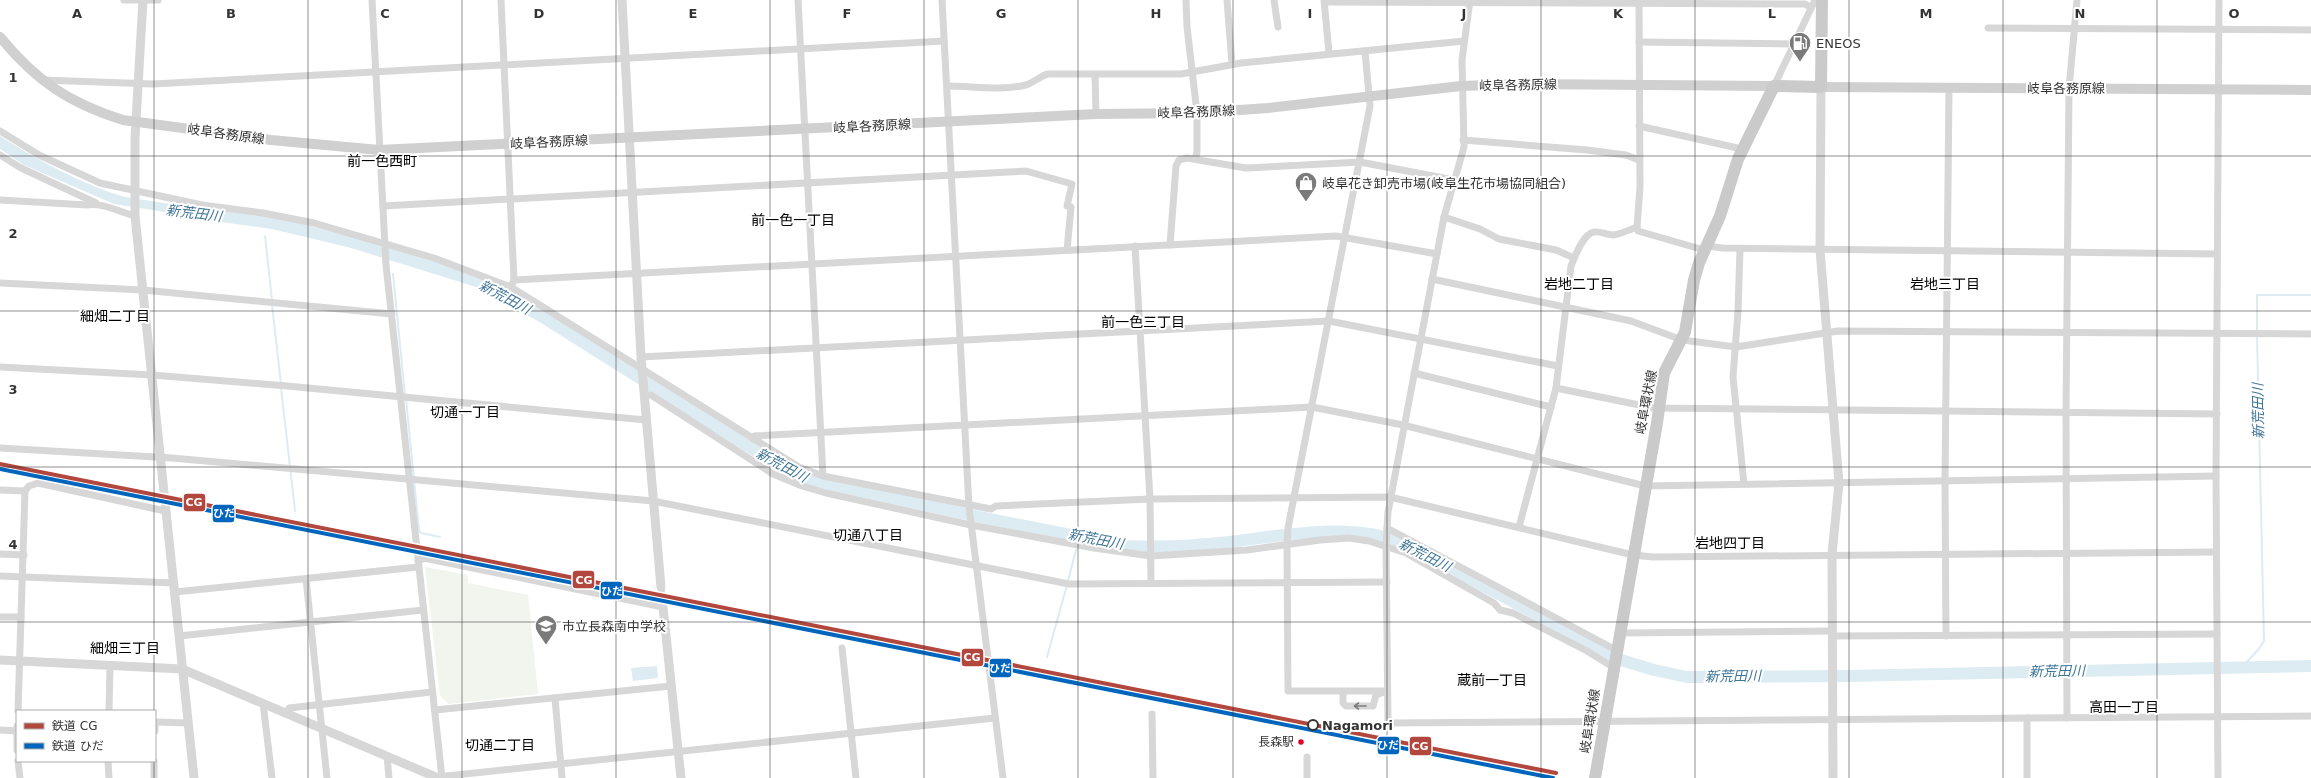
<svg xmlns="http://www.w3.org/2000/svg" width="2311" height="778" viewBox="0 0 2311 778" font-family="'DejaVu Sans','Noto Sans JP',sans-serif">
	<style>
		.green { fill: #f1f5ed }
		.water { fill: #ddebf3 }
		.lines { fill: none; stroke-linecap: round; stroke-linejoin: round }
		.stream { stroke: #ddebf3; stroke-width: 2 }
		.river { stroke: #ddebf3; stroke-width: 12 }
		.minor { stroke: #d7d7d7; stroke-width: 7 }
		.tertiary { stroke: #d7d7d7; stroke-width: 9 }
		.secondary { stroke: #d0d0d0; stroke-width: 10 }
		.primary { stroke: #cacaca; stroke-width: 12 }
		.rail-1-casing { stroke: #fff; stroke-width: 7 }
		.rail-2-casing { stroke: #fff; stroke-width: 7 }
		.rail-1 { stroke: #b2473e; stroke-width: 4 }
		.rail-2 { stroke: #0065bd; stroke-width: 4 }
		.oneway { stroke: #7d7d7d }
		.grid { fill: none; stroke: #333; stroke-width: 1; stroke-opacity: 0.55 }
		.stop-dot { fill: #fff; stroke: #333; stroke-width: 2 }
		.bus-dot { fill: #e4002b; stroke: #fff; stroke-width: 1.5 }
		.labels { text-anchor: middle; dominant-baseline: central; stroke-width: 4; stroke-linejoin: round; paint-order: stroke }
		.bus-label { font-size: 12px; fill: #333; stroke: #fff; text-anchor: end }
		.poi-label { font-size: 13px; fill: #333; stroke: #fff; text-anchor: start }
		.street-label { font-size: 13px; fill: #333; stroke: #fff }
		.stop-label { font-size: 13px; font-weight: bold; fill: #333; stroke: #fff; text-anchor: start }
		.neighbourhood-label { font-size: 14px; fill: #000; stroke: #fff }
		.water-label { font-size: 14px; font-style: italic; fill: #3f7597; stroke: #fff }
		.grid-label { font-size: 13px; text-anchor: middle; font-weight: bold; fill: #333; stroke: #fff; stroke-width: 4; stroke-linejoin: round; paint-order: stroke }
		.line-badge { stroke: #fff; stroke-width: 1.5 }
		.badge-label { font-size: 11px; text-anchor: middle; font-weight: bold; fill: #fff }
	</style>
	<rect width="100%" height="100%" fill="#fff"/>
	<polygon class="green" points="425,567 468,575 468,583 528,595 538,694 449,704 440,696"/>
	<g class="water">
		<path d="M 0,136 C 39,161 81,184 125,197 L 223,212 L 222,221 L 114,204 L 24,165 L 0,149 Z"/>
		<polygon points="657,666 658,678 633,681 631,668"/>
	</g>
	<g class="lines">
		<g class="stream">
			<polyline points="265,236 272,300"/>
			<polyline points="393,274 405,395"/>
			<polyline points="272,305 281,384"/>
			<polyline points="2257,331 2257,295 2311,295"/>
			<polyline points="281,388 295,511"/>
			<polyline points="406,399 419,530 421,533 440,537"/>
			<polyline points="1068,581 1076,550"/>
			<polyline points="1047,657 1067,585"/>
			<polyline points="2241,668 2258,650 2264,641 2257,336"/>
		</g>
		<path class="river" d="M 206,214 L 272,223 L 352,242 L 480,282 L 541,316 L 783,468 L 801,478 L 980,517 L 1126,546 C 1153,547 1181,547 1208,544 C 1270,539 1345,519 1404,543 L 1621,660 L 1654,670 L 1687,677 L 1846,676 L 2311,666"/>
		<g class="minor">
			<polyline points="124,0 158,0"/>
			<polyline points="372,0 386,265 442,778"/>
			<polyline points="501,0 514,280 1336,236 1437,254"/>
			<polyline points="798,0 823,476 991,509 996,506 1150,499 1390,497 1633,555 1653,557 2216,552"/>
			<polyline points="942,0 969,507 1003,778"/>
			<polyline points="1186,0 1187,27 1197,113 1197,152 1195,159"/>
			<polyline points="1227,0 1232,64"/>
			<polyline points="1274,0 1278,27"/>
			<polyline points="1324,0 1329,53"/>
			<polyline points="1470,0 1462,60 1464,147 1444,217 1388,512 1386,545 1388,723 2311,716"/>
			<polyline points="1639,0 1640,187 1637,227 1638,231 1704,250"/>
			<polyline points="1325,2 1805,4 1810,7"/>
			<polyline points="1988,28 2311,30"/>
			<polyline points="1639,42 1793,44"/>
			<polyline points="1095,75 1096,114"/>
			<polyline points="43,80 153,84 944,41"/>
			<path d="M 947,86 C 972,86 1002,91 1026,85 C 1033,83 1040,76 1048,74 L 1181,74 L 1241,63 L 1464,41"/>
			<polyline points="1774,86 1815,0"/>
			<polyline points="1639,126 1742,149"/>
			<polyline points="0,131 39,155 100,183 202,205 263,213 314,223 434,258 511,287 514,280"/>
			<polyline points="1463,140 1587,150 1626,155 1639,160"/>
			<polyline points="0,155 21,168 96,203"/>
			<path d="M 0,200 L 87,205 C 101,202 120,212 135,216"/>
			<polyline points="383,206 1026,171 1072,184 1067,206 1071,207 1067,250"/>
			<polyline points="1444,217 1480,229 1499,239 1556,250 1574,258"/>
			<polyline points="1170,245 1176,166 1179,160 1187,158 1246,168 1360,162 1454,180"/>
			<polyline points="1135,246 1150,499 1151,583"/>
			<polyline points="1707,246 1722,248 2217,254"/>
			<polyline points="1740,249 1738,311 1733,377 1744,484"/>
			<polyline points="1432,279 1631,321 1682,340 1736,347 1838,331 2311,334"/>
			<polyline points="0,283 143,290 392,314"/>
			<polyline points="511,287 799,467 823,476"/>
			<polyline points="641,357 1329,321 1558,366"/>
			<polyline points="0,367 152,375 287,386 646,420"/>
			<polyline points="1414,373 1551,407"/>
			<polyline points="1556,388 1654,408 2217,414"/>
			<polyline points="644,395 651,395 773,474 802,486 826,493 971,525 1094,548 1151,556 1247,550 1320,540 1349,538 1369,541 1406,553 1494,603 1500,610 1513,613 1587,651 1613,667"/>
			<polyline points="753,439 754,436 1312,407 1403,425 1645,486 2216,476"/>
			<polyline points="0,448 172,458 653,501 1069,584 1387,582"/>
			<polyline points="0,490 25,491"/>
			<path d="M 1519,527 L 1556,388 L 1571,266 C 1575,256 1583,234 1594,232 C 1600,231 1607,235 1613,235 C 1621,234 1629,230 1637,227"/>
			<polyline points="1387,528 1616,650"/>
			<polyline points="0,554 24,555"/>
			<polyline points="418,561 424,558 663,607 661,587"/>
			<polyline points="0,576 174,583"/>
			<polyline points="306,579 327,778"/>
			<polyline points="175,592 418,567"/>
			<polyline points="0,617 21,617"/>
			<polyline points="1620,633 1832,631"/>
			<polyline points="179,636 423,610"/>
			<polyline points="1832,636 2217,634"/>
			<polyline points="1946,636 1945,481 1949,88"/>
			<polyline points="842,648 856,778"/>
			<polyline points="1343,691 1343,703 1346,706 1373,706 1376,695 1387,691 1288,691 1287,544 1288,528 1370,106 1365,51"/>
			<polyline points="555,698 562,778"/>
			<polyline points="263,703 272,778"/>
			<polyline points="435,710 671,686"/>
			<polyline points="18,711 25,491 29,486 38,483 165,511"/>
			<polyline points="109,711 110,665"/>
			<polyline points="287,713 289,708 432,692"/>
			<polyline points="1152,714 1153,778"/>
			<polyline points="2027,718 2027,778"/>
			<polyline points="2067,718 2066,413 2069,89 2077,0"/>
			<polyline points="155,722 188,723"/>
			<polyline points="17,726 17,750"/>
			<polyline points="0,730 17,731"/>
			<polyline points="155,731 155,722"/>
			<polyline points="387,756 389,778"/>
			<polyline points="1307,757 1307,778"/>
			<polyline points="18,761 20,778"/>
			<polyline points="108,761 109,778"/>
			<polyline points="154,778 154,761"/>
			<polyline points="443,778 446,776 995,718"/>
			<polyline points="2218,778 2216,476 2219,0"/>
		</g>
		<g class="tertiary">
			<polyline points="143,0 135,138 135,216 194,778"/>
			<polyline points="622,0 641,357 661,587"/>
			<polyline points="1821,87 1820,250 1839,483 1832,554 1833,778"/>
			<polyline points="663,607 681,778"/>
			<polyline points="0,660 182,669 438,778"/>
		</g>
		<g class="secondary">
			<path d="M 0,37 C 36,81 69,103 123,120 L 271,140 L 379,150 L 1096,114 L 1197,113 L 1268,108 L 1461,86 L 1519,84 L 1774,86"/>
			<polyline points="1821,87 2311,90"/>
		</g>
		<polyline class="primary" points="1595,778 1657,423 1664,373 1685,332 1694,280 1699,263 1720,216 1738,159 1774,86 1821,87 1822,0"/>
		<g class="rail-1-casing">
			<polyline id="rail-1" points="0,464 1556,773"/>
		</g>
		<g class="rail-2-casing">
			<polyline id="rail-2" points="0,469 1553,778"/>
		</g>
		<use href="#rail-1" class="rail-1"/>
		<use href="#rail-2" class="rail-2"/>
	</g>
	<defs><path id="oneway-shaft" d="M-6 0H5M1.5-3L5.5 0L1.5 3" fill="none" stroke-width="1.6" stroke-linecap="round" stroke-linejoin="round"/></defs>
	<use class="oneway" href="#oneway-shaft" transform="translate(1360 706) rotate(180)"/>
	<path class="grid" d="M 154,0 L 154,711M 308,0 L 308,778M 462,0 L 462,778M 616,0 L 616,778M 770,0 L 770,778M 924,0 L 924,778M 1078,0 L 1078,778M 1233,0 L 1233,778M 1387,0 L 1387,778M 1541,0 L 1541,778M 1695,0 L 1695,778M 1849,0 L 1849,778M 2003,0 L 2003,778M 2157,0 L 2157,778M 0,156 L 2311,156M 0,311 L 2311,311M 0,467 L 2311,467M 0,622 L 2311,622M 154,761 L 154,778"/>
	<defs>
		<g id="fuel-pin" transform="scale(1.15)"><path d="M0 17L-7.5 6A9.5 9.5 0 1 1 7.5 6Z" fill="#7a7a7a" stroke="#fff"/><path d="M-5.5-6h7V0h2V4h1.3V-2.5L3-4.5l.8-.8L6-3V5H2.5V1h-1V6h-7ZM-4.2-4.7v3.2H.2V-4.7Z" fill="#fff"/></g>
		<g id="shop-pin" transform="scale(1.15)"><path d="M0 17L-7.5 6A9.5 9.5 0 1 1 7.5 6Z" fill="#7a7a7a" stroke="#fff"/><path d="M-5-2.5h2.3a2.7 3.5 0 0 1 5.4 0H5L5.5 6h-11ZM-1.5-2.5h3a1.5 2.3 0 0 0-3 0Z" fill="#fff"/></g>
		<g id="school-pin" transform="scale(1.15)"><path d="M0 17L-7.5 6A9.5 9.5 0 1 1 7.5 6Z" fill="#7a7a7a" stroke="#fff"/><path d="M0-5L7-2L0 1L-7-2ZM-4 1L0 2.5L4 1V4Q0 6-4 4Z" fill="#fff"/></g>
	</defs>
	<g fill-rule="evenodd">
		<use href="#fuel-pin" x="1800" y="43"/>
		<use href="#shop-pin" x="1306" y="183"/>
		<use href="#school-pin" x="546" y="626"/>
	</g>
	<circle class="stop-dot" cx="1313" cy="725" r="5"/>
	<circle class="bus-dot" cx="1301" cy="742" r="3.5"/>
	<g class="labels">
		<g class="bus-label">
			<text x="1294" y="742">長森駅</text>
		</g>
		<g class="poi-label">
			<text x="1816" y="43">ENEOS</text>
			<text x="1322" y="183">岐阜花き卸売市場(岐阜生花市場協同組合)</text>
			<text x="562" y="626">市立長森南中学校</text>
		</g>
		<g class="street-label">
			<text transform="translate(1518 85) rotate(-1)">岐阜各務原線</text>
			<text x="2066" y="88">岐阜各務原線</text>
			<text transform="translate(1196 112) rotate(-2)">岐阜各務原線</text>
			<text transform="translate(872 126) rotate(-3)">岐阜各務原線</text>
			<text transform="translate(226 134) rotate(8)">岐阜各務原線</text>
			<text transform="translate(549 142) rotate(-3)">岐阜各務原線</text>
			<text transform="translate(1646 402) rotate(-79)">岐阜環状線</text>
			<text transform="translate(1590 721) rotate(-81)">岐阜環状線</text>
		</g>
		<g class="stop-label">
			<text x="1322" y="725">Nagamori</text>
		</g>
		<g class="neighbourhood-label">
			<text x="382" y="161">前一色西町</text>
			<text x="793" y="220">前一色一丁目</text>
			<text x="1579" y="284">岩地二丁目</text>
			<text x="1945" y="284">岩地三丁目</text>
			<text x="115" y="316">細畑二丁目</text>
			<text x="1143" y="322">前一色三丁目</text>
			<text x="465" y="412">切通一丁目</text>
			<text x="868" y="535">切通八丁目</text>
			<text x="1730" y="543">岩地四丁目</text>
			<text x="125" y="648">細畑三丁目</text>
			<text x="1492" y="680">蔵前一丁目</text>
			<text x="2124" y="707">高田一丁目</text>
			<text x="500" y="745">切通二丁目</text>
		</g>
		<g class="water-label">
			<text transform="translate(194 213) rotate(7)">新荒田川</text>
			<text transform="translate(505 297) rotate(28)">新荒田川</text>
			<text transform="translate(2258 411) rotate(-91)">新荒田川</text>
			<text transform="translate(782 465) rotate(28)">新荒田川</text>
			<text transform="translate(1096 539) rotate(11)">新荒田川</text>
			<text transform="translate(1425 555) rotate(27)">新荒田川</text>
			<text transform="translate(2057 671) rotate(-1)">新荒田川</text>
			<text transform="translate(1733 676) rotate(-1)">新荒田川</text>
		</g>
	</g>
	<g class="grid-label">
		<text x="77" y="18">A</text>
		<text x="231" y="18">B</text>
		<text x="385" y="18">C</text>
		<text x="539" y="18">D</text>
		<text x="693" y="18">E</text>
		<text x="847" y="18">F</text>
		<text x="1001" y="18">G</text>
		<text x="1156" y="18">H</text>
		<text x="1310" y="18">I</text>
		<text x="1464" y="18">J</text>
		<text x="1618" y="18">K</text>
		<text x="1772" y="18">L</text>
		<text x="1926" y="18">M</text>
		<text x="2080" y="18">N</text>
		<text x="2234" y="18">O</text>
		<text x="13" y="82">1</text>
		<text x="13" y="238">2</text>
		<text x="13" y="394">3</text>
		<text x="13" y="549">4</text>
	</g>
	<g class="line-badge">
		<rect x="183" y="493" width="23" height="19" rx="4" fill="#b2473e"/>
		<rect x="212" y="504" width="23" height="19" rx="4" fill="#0065bd"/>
		<rect x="572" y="570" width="23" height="19" rx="4" fill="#b2473e"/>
		<rect x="600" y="581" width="23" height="19" rx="4" fill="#0065bd"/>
		<rect x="961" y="648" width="23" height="19" rx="4" fill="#b2473e"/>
		<rect x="989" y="658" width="23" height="20" rx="4" fill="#0065bd"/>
		<rect x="1377" y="736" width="23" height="19" rx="4" fill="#0065bd"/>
		<rect x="1409" y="736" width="23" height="20" rx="4" fill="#b2473e"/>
	</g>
	<g class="badge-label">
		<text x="194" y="506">CG</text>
		<text x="224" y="517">ひだ</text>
		<text x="584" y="584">CG</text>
		<text x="612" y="595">ひだ</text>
		<text x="972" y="661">CG</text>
		<text x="1000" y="672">ひだ</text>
		<text x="1388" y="749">ひだ</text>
		<text x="1420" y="750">CG</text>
	</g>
	<rect x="16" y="710" width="140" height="52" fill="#ffffff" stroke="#adadad"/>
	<rect x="24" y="723" width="20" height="6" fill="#b2473e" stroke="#adadad"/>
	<text x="52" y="730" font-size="12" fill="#333333">鉄道 CG</text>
	<rect x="24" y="743" width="20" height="6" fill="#0065bd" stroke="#adadad"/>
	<text x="52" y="750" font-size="12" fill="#333333">鉄道 ひだ</text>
</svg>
